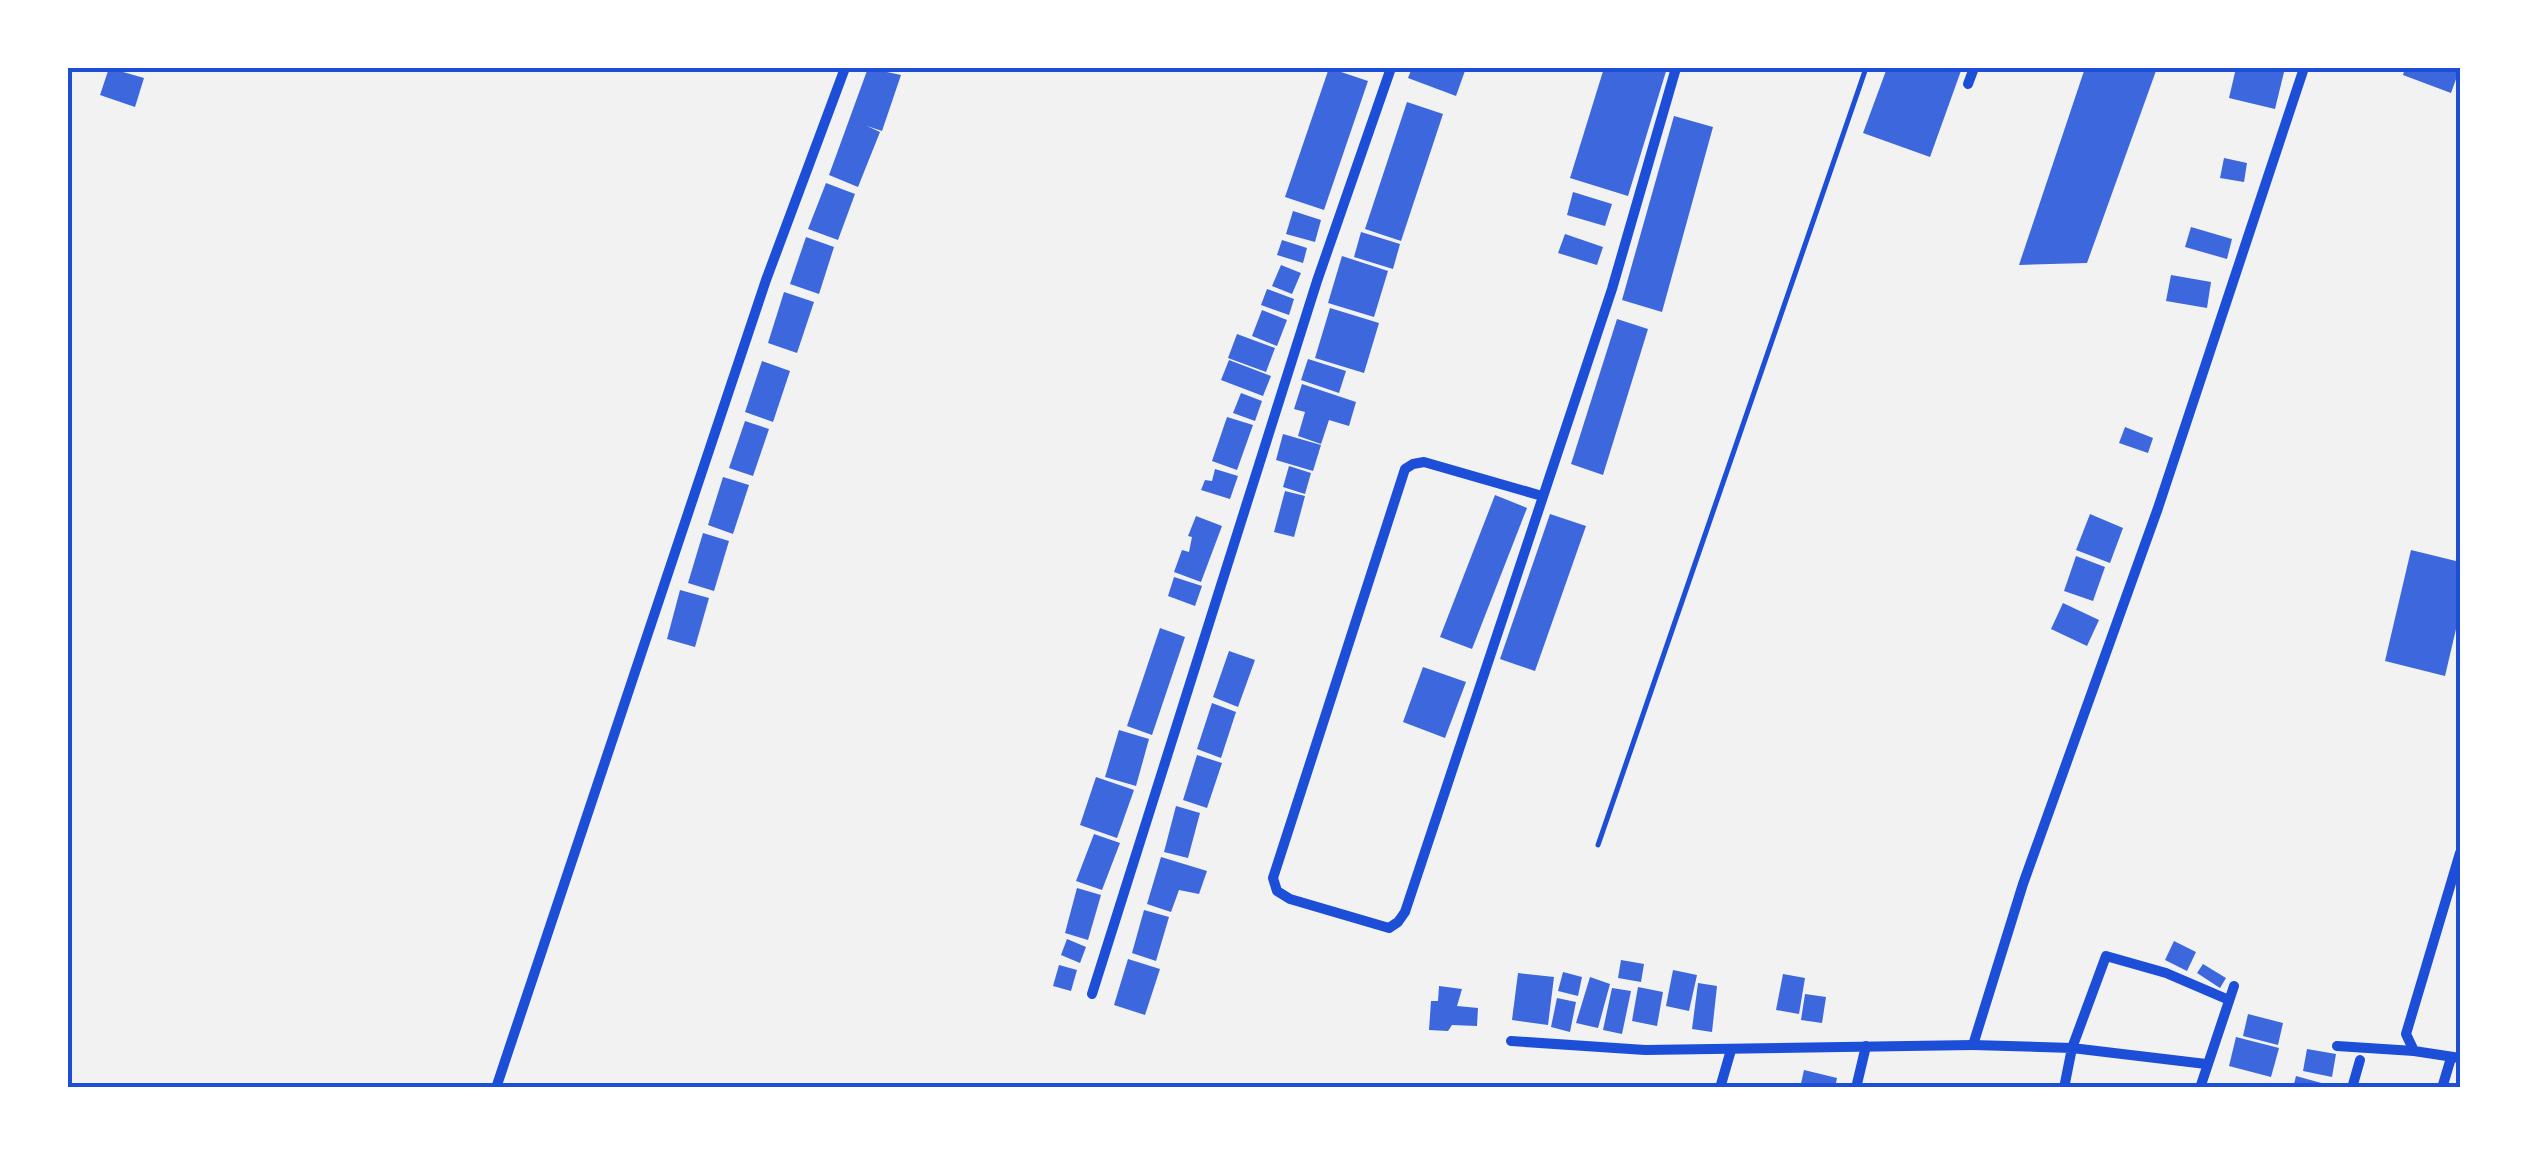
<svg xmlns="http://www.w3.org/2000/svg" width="2528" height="1155" viewBox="0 0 2528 1155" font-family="'Work Sans',sans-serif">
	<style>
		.building { fill: #3d67dc }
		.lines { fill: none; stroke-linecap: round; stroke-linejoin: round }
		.service { stroke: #1d4ed8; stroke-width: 5 }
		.minor { stroke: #1d4ed8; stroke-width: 10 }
		.neatline { fill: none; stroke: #1d4ed8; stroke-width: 4 }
	</style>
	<rect width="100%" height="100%" fill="#f2f2f2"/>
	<g class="building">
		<polygon points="109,68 144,78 135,107 100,95"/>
		<polygon points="868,68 901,75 882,131 867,126 880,132 858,187 829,175"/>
		<polygon points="1329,68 1368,81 1324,210 1285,197"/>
		<polygon points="1412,68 1466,68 1456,96 1408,78"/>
		<polygon points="1604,68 1667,68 1628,196 1570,178"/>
		<polygon points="1887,68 1962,68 1930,157 1863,133"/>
		<polygon points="2085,68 2157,68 2087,263 2019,265"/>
		<polygon points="2236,68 2285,68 2275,109 2229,98"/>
		<polygon points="2405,68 2460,68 2451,93 2403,75"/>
		<polygon points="1407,102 1443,114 1401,241 1365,229"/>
		<polygon points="1674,116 1713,127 1662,312 1622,300"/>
		<polygon points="2224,158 2247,163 2244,182 2220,178"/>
		<polygon points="826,183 855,194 838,240 808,229"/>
		<polygon points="1573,192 1612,204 1605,226 1567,215"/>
		<polygon points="1293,211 1321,220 1315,242 1286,234"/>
		<polygon points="2191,227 2232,239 2227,259 2185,247"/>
		<polygon points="1361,232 1400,244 1393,269 1354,257"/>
		<polygon points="1565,234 1603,247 1597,265 1558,253"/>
		<polygon points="806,237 834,247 819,294 790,284"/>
		<polygon points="1282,240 1307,248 1303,263 1277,255"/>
		<polygon points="1342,256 1388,271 1374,317 1328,303"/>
		<polygon points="1281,265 1301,273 1292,294 1272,286"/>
		<polygon points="2171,275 2211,282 2207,308 2166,301"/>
		<polygon points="1267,289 1294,299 1289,315 1261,305"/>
		<polygon points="784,292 814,302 797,353 768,343"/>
		<polygon points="1330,308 1379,323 1364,373 1315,358"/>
		<polygon points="1262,310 1287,320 1277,346 1252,336"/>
		<polygon points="1617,319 1648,329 1603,475 1571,464"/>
		<polygon points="1237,334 1275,348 1266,372 1228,358"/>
		<polygon points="1308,359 1346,371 1339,393 1301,380"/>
		<polygon points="1229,360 1271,376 1263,396 1221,380"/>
		<polygon points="762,361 790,371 773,422 745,412"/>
		<polygon points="1302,384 1356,402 1349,426 1329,420 1321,444 1298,436 1305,412 1294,409"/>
		<polygon points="1241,393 1262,401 1255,421 1233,413"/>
		<polygon points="1227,417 1253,425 1237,470 1212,461"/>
		<polygon points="745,421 769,429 753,476 729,468"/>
		<polygon points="2125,427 2153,438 2148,453 2119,443"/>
		<polygon points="1283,434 1321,445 1313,471 1276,460"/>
		<polygon points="1289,466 1311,473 1305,494 1283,487"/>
		<polygon points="1215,469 1238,476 1230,499 1201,490 1205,480 1212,481"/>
		<polygon points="723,477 749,485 733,534 708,525"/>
		<polygon points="1285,491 1305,496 1294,537 1274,532"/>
		<polygon points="1495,495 1527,508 1472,649 1440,637"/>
		<polygon points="1550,514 1586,526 1535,671 1500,659"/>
		<polygon points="2090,514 2123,528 2110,563 2076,550"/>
		<polygon points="1196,516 1222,526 1201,582 1174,572 1182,550 1189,552 1192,537 1188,536"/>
		<polygon points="703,533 729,541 714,591 688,583"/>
		<polygon points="2411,550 2460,562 2460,612 2445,676 2385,661"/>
		<polygon points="2076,556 2105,567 2093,601 2064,591"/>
		<polygon points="1174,577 1202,586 1195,606 1168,596"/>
		<polygon points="680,590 709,598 695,647 667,639"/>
		<polygon points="2063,603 2099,620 2087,646 2051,629"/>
		<polygon points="1160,628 1185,637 1152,735 1127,726"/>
		<polygon points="1229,651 1255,660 1238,707 1213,697"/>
		<polygon points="1423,667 1466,682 1445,738 1403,722"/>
		<polygon points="1212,703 1236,712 1221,758 1197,749"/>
		<polygon points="1119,730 1149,739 1136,786 1105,777"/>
		<polygon points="1197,755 1222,763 1207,808 1183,800"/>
		<polygon points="1096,777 1134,790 1117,838 1080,825"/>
		<polygon points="1176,806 1200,813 1188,858 1164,852"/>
		<polygon points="1094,834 1120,843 1102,890 1076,881"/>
		<polygon points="1161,857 1207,871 1199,894 1179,890 1171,912 1147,904"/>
		<polygon points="1077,888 1101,895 1088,940 1065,933"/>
		<polygon points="1144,910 1169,917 1156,961 1132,953"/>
		<polygon points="1067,939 1086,947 1080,963 1061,955"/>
		<polygon points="2174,941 2196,952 2187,971 2165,960"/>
		<polygon points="1128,959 1160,969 1145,1015 1114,1005"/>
		<polygon points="1621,960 1644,964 1641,982 1618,978"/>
		<polygon points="2203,964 2226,978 2220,988 2197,973"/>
		<polygon points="1059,965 1077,970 1071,991 1053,986"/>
		<polygon points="1673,970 1697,975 1689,1011 1666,1006"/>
		<polygon points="1563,972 1582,977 1578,996 1558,991"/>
		<polygon points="1518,973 1554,977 1548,1025 1512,1020"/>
		<polygon points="1783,974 1805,978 1799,1014 1776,1010"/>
		<polygon points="1590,977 1610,984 1598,1028 1576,1023"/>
		<polygon points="1698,983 1717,986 1712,1032 1692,1029"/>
		<polygon points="1439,986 1462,989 1457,1006 1478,1008 1477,1026 1452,1025 1448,1031 1429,1030 1431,1001 1438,1001"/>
		<polygon points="1638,987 1663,992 1657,1026 1632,1021"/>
		<polygon points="1612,988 1631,991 1622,1034 1603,1030"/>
		<polygon points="1805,994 1826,997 1822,1023 1801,1020"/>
		<polygon points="1557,998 1576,1002 1570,1032 1551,1027"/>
		<polygon points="2248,1014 2283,1023 2278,1045 2243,1036"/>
		<polygon points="2236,1037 2279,1048 2271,1077 2229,1066"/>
		<polygon points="2307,1049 2336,1054 2332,1077 2303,1071"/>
		<polygon points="1804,1070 1837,1078 1835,1088 1800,1088"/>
		<polygon points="2296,1076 2325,1084 2324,1088 2293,1088"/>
	</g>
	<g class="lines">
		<polyline class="service" points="1598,845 1866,68"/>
		<g class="minor">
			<polyline points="1968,84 1974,68"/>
			<polyline points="1542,496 1424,462 1413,464 1405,469 1273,878 1277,891 1290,899 1389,928 1398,922 1405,912 1612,289 1676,68"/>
			<polyline points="2460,853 2406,1034 2414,1051 2460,1058"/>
			<polyline points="1092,994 1317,281 1391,68"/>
			<polyline points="1511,1041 1645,1050 1973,1045"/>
			<polyline points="2337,1046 2414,1051"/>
			<polyline points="2206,1064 2072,1048 2106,956 2166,973 2229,1000"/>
			<polyline points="496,1088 766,280 845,68"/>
			<polyline points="1720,1088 1731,1050"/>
			<polyline points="1856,1088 1866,1046"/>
			<polyline points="2064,1088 2072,1048 1973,1045 2023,884 2158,508 2304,68"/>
			<polyline points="2200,1088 2234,986"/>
			<polyline points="2352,1088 2360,1060"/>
			<polyline points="2442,1088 2451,1058"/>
		</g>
	</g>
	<rect width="2528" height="1155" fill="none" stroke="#ffffff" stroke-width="140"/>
	<rect x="70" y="70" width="2388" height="1015" class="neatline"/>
</svg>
